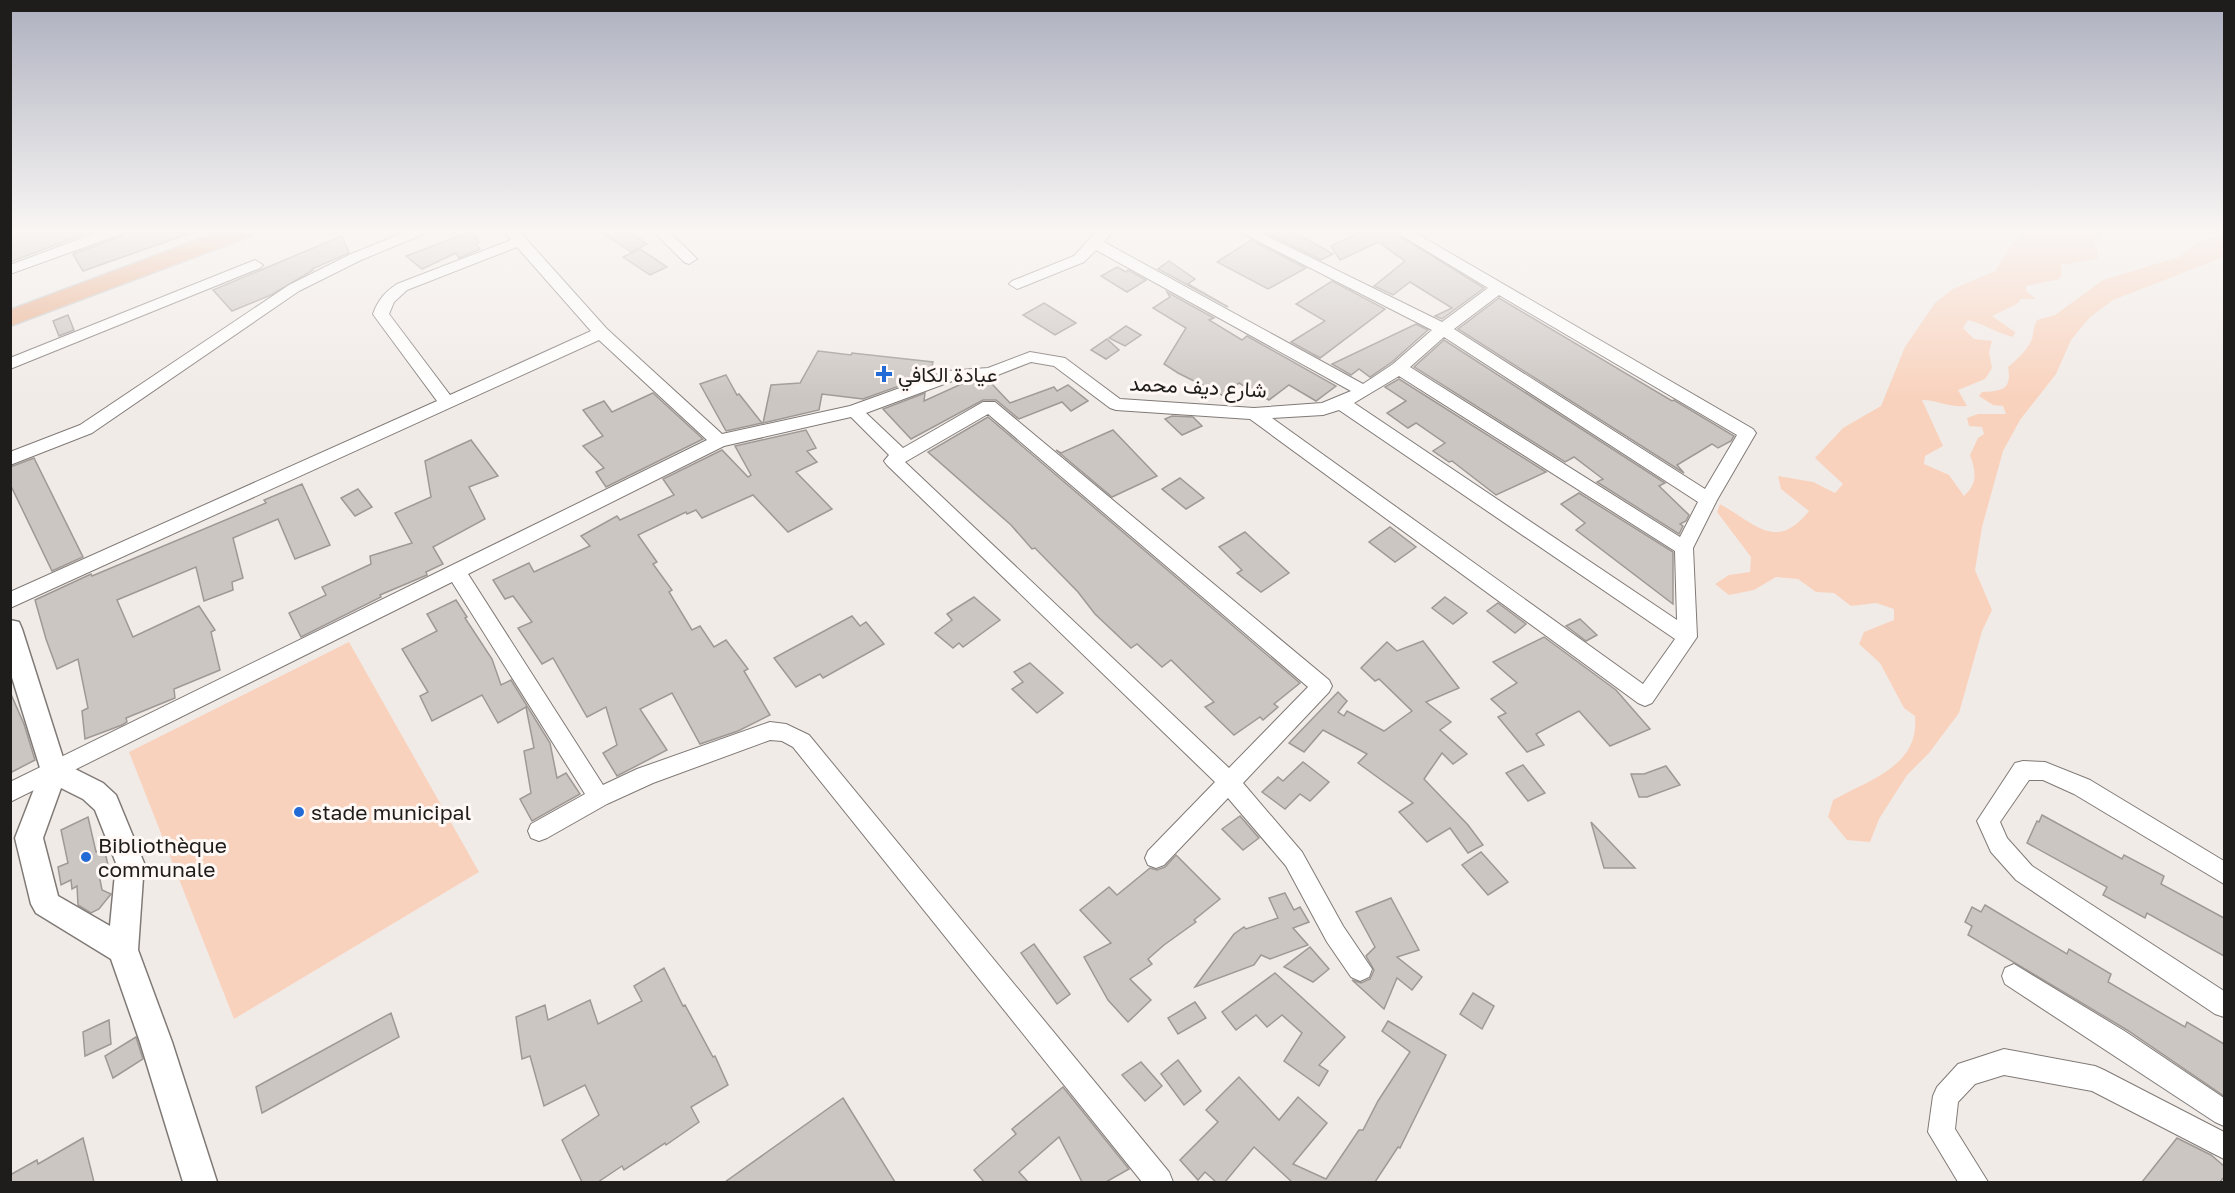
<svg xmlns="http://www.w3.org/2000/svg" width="2235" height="1193" viewBox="0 0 2235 1193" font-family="'Golos Text',Vazirmatn,sans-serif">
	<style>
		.green { fill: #f9d2bd }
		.building { fill: #ccc6c2; stroke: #9f9996; stroke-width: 1.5 }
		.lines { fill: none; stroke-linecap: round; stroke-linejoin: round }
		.minor-casing { stroke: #807a77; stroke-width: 2 }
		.tertiary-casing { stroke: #807a77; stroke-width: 3 }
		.primary-casing { stroke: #c9c9c9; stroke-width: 3 }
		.minor { fill: #fff; fill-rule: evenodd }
		.tertiary { fill: #fff; fill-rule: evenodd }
		.primary { fill: #e9ae8b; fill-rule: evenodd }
		.poi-dot { fill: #226ad5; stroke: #fff8f4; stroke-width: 2 }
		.labels { text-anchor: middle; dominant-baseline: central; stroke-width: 6; stroke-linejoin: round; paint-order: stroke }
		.poi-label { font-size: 21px; fill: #1f1d1c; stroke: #fff8f4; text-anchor: start }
		.street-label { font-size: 21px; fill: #1f1d1c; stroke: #fff8f4 }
	</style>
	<rect width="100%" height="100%" fill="#f1ebe7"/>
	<g class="green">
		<path d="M 2041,231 L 2109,231 L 2098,236 L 2094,243 L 2098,252 L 2097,259 L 2061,265 L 2062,275 L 2059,279 L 2026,286 L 2026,291 L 2036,299 L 2021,299 L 2017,304 L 1992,316 L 2015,332 L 2013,337 C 1997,333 1984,324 1968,320 L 1963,328 L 1974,339 L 1992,341 L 1989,352 L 1992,368 L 1985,379 L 1958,390 L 1967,406 C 1948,408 1939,400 1922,400 L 1943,446 L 1925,456 L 1924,464 L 1949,475 L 1964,496 C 1978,483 1976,472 1970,455 L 1978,438 L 1984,434 L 1982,427 L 1969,426 L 1967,418 L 1978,414 L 2006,414 L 2003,406 L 1993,405 L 1979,396 L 1982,392 C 2002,391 2012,390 2008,367 C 2018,359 2031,347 2033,335 C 2034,329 2034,326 2037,320 L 2055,315 L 2103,280 L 2179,257 C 2187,252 2193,244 2201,241 C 2213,237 2214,241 2224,231 L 2224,257 L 2113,300 L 2090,317 L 2071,340 L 2056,374 L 2020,420 L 2003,451 L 1982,527 L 1975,570 L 1992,610 L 1982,631 L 1959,713 L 1929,753 L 1907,775 L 1879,819 L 1870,842 L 1847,840 L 1828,817 L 1833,800 C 1869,780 1920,766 1915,716 L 1904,708 L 1880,663 L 1859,644 L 1864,632 L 1894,620 L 1894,609 L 1876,603 L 1851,606 L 1834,593 L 1816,592 L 1798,579 L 1776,577 L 1754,590 L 1729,595 L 1715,584 L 1729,575 L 1750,572 L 1751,557 L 1717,512 L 1720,504 C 1756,524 1776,552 1809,511 L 1781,489 L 1778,476 L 1813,482 L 1835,493 L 1843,484 L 1815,458 L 1843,428 L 1881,406 L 1905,347 L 1935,303 L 1953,289 L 1995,271 L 2012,244 L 2022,237 Z"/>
		<polygon points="349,642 479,872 234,1019 129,752"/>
	</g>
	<g class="building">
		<polygon points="10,231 93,231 10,262"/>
		<polygon points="187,231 188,234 83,271 73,254 122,236 126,231"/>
		<polygon points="473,231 479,242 476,244 480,249 459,258 456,253 422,269 406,256"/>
		<polygon points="600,231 628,231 647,244 631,252"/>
		<polygon points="1263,231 1292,231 1333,254 1321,260"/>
		<polygon points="1362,231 1392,231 1484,288 1442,319 1435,316 1452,308 1410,282 1393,295 1374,286 1405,261 1378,242 1340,260 1331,246"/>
		<polygon points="342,236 349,253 312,269 313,270 271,295 232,311 213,290"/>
		<polygon points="1251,240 1306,268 1268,289 1217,262"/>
		<polygon points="640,249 667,267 650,275 623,257"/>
		<polygon points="1169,261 1195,279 1188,284 1228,307 1158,269"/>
		<polygon points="1117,267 1126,272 1128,270 1146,280 1127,292 1101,276"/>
		<polygon points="1332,281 1385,309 1320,358 1291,342 1325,321 1296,304"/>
		<polygon points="1167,292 1214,318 1209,320 1242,340 1247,336 1336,386 1316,401 1289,385 1269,400 1239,383 1224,396 1178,373 1164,364 1186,328 1153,308 1170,297"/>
		<polygon points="1499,298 1672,401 1674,400 1734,436 1731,441 1718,448 1712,444 1677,465 1684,473 1458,329"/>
		<polygon points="1044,303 1076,323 1055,335 1023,315"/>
		<polygon points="68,315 74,330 59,336 53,321"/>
		<polygon points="1416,324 1428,330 1392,362 1370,377 1359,369 1351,375 1332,364"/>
		<polygon points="1126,326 1141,335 1125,346 1109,338"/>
		<polygon points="1107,339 1119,350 1106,359 1091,350"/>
		<polygon points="1444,340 1665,483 1659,486 1689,515 1686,521 1680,524 1683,526 1679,534 1597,482 1603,479 1574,457 1565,462 1414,367"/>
		<polygon points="818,351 851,355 852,353 933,362 930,375 863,399 822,394 819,410 763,423 771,385 800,383"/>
		<polygon points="726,375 737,395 739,394 762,423 726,431 700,384"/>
		<polygon points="1399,379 1546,472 1496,495 1452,461 1449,462 1433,451 1445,443 1416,423 1408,428 1387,413 1406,401 1385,387"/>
		<polygon points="968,381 978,381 983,386 991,383 1010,403 1054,387 1057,391 1068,385 1088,401 1071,411 1062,402 1019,419 996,400 983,400 911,439 883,409 925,393 924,401"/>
		<polygon points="653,393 703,439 606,487 596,472 604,468 583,446 603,436 583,410 604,401 612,412"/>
		<polygon points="1172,416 1193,417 1202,426 1182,435 1165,419"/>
		<polygon points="988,417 1300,683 1274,704 1278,707 1263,720 1260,717 1234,735 1205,707 1214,702 1171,660 1162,667 1137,644 1131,648 1095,614 1078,592 1035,548 1032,549 1011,525 928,452"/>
		<polygon points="806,430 816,448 807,451 817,462 796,472 832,509 788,532 753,495 702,518 696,510 687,514 686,512 638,535 657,562 653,564 672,590 669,592 692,630 700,626 714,647 726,640 748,669 744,671 770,715 738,731 700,744 672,693 640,709 667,750 617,776 603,753 617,745 606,707 587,717 553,658 542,664 518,628 532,622 513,596 505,599 493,580 529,563 534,572 590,546 581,536 617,516 620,520 674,495 663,479 722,450 748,477 751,475 735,446"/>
		<polygon points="1113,430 1157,476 1112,497 1056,450 1061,453"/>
		<polygon points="471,440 498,476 469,487 485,519 433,547 443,564 426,572 427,575 380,595 381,597 301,637 289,613 326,595 322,587 371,564 370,556 412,543 395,513 431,497 425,461"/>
		<polygon points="34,458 83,557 52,571 10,484 10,467"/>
		<polygon points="1180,478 1204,498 1186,509 1162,489"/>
		<polygon points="302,484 330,545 295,559 278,519 233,538 243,578 232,582 233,590 204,601 196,567 117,600 133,637 199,606 215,630 211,632 220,670 174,689 175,698 126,718 127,722 122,725 85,739 82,711 88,708 78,659 57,669 46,639 35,600 91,574 92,576 266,503 264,500"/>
		<polygon points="358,489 372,507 355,516 341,498"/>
		<polygon points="1579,493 1673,552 1673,604 1576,530 1585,523 1561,504"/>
		<polygon points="1390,527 1416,547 1395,562 1369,542"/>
		<polygon points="1245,532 1289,573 1261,592 1237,573 1242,570 1219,547"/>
		<polygon points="974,597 1000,620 963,647 959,643 953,648 935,633 952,620 947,614"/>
		<polygon points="1445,597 1467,613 1453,624 1432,608"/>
		<polygon points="456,600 467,617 465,618 492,659 501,685 511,680 550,743 557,778 566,773 580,794 532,821 520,799 531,793 524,751 534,748 526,707 498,723 482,695 432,721 420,696 428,692 402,649 437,631 427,614"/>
		<polygon points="1498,603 1526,624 1515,633 1487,611"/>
		<polygon points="852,616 860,626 866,622 884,644 823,678 820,674 796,687 774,658"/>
		<polygon points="1580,619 1597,635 1586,641 1566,626"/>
		<polygon points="1544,637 1616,690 1650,729 1610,746 1579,711 1536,734 1544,745 1527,752 1498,717 1506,713 1491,699 1517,683 1493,662"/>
		<polygon points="1423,641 1459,688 1426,702 1451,722 1440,730 1467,754 1453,764 1442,753 1424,779 1468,825 1483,845 1468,853 1450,828 1427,842 1399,812 1413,803 1358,763 1367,754 1323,730 1304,752 1289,743 1338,692 1347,701 1338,712 1344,716 1347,711 1384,731 1412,711 1379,679 1375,681 1361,668 1387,642 1397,651"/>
		<polygon points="1030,663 1063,693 1037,713 1012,689 1023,682 1014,672"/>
		<polygon points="10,692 24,724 35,760 10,773"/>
		<polygon points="1303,762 1329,782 1310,801 1300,794 1285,809 1262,792 1278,777 1283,781"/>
		<polygon points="1523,765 1545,793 1528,801 1506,773"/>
		<polygon points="1666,766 1680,785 1647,797 1639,797 1631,774 1644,774"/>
		<polygon points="2042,815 2122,859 2124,855 2164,876 2161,884 2224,918 2224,956 2147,913 2145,918 2103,895 2107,887 2027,843 2037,821 2039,822"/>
		<polygon points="1240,816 1259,838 1243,850 1222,829"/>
		<polygon points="88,817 96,852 104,848 108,865 98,869 102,890 111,894 99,909 91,913 78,905 77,886 72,889 71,880 61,885 58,867 68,863 61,830"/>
		<polygon points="1591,822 1635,868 1604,868"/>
		<polygon points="1481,852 1508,882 1488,895 1462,865"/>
		<polygon points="1176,855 1220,899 1194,920 1196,922 1164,945 1148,959 1152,964 1130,979 1151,1000 1128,1022 1108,1000 1084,957 1111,943 1080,910 1109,887 1117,895 1150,868 1157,870 1165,867"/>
		<polygon points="1285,893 1294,910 1300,907 1309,922 1293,928 1308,945 1270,959 1261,955 1254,965 1195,987 1234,934 1244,927 1246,929 1278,918 1269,898"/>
		<polygon points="1391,898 1419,950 1397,957 1422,977 1412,990 1397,978 1384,1009 1352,980 1361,983 1370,979 1374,970 1366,956 1375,947 1356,912"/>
		<polygon points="1985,905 2067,954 2069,949 2111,974 2108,982 2185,1027 2187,1022 2224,1044 2224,1096 2127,1030 1968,935 1972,926 1965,922 1972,907 1981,912"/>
		<polygon points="1034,944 1070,994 1057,1004 1021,953"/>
		<polygon points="1310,947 1329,969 1313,982 1284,967"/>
		<polygon points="664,968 683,1006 685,1005 713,1057 715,1056 728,1085 691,1107 699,1122 666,1145 665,1143 624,1170 622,1166 598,1182 582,1182 562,1140 599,1115 585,1085 544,1106 530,1056 522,1059 516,1017 545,1005 548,1020 590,1000 598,1024 642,1001 634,986"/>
		<polygon points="1275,973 1345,1037 1319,1065 1328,1071 1319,1086 1284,1061 1302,1033 1282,1015 1267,1027 1256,1015 1236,1030 1222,1012"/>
		<polygon points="1473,993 1494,1006 1482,1029 1460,1014"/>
		<polygon points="1195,1002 1206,1018 1178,1034 1168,1018"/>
		<polygon points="391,1013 399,1037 262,1113 256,1087"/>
		<polygon points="109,1020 111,1044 85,1056 83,1032"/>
		<polygon points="1388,1021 1446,1055 1400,1148 1398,1147 1375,1182 1292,1182 1254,1147 1225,1182 1216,1182 1205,1172 1198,1180 1180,1160 1218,1122 1206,1110 1239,1077 1279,1120 1298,1097 1327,1123 1293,1164 1326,1179 1359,1130 1363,1130 1378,1101 1410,1052 1382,1031"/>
		<polygon points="136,1037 143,1059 113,1078 105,1056"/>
		<polygon points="1178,1060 1201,1091 1184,1105 1161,1074"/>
		<polygon points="1141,1062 1162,1086 1145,1101 1122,1075"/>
		<polygon points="1063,1087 1129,1169 1106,1182 1082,1182 1059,1137 1019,1172 1028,1182 984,1182 974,1170 1016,1134 1012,1129"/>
		<polygon points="843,1098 895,1182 725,1182"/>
		<polygon points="83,1138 94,1182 10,1182 10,1175 37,1160 38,1164"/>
		<polygon points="2177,1138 2211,1155 2224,1166 2224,1177 2220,1182 2142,1182"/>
	</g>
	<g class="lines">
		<g class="minor-casing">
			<g id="minor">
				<polygon points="101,231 123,231 121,234 10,274 10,265"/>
				<polygon points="408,231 431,231 361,260 299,291 92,433 10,465 10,452 80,425 289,285 351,254"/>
				<path d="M 504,231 L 519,231 L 607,329 L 722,434 L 850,406 L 947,371 L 988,368 L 1030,352 L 1065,358 L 1120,399 L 1254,408 L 1322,403 L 1351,391 L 1096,250 L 1084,262 L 1022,287 L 1017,289 L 1009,284 L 1012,281 L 1074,256 L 1097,231 L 1113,231 L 1104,242 L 1363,384 L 1393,364 L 1432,330 L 1238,231 L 1257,231 L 1442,322 L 1488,288 L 1394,231 L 1412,231 L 1753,429 L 1756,433 L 1717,500 L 1693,548 L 1697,637 L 1652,703 L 1645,706 L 1638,703 L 1250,419 L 1116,410 L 1110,408 L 1054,366 L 1031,362 L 990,378 L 955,380 L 866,413 L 903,448 L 983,402 L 995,402 L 1329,680 L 1332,686 L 1329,692 L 1243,783 L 1302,852 L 1343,926 L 1372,969 L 1369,977 L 1360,981 L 1351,977 L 1327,942 L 1286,866 L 1228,798 L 1164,865 L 1156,868 L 1148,865 L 1145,858 L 1148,851 L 1215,782 L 887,465 L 884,461 L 889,455 L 851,417 L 724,446 L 468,574 L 603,785 L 637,769 L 770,722 L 786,724 L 809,735 L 1169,1172 L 1173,1182 L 1142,1182 L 793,747 L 782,741 L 770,740 L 653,783 L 607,804 L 547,838 L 539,841 L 531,838 L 528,831 L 531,824 L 585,794 L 452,582 L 10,802 L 10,782 L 707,440 L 599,340 L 10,608 L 10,592 L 437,401 L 375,317 L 373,314 C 378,300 385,292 397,284 L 511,240 ZM 517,247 L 591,331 L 450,395 L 389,314 L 394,302 L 407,290 ZM 1499,295 L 1737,435 L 1705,489 L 1454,329 ZM 1444,337 L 1698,502 L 1680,537 L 1410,367 ZM 1399,376 L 1675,551 L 1677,620 L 1354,403 ZM 1339,410 L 1675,639 L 1643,684 L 1272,418 L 1323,415 ZM 988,414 L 1308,687 L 1229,768 L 905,462 Z"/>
				<polygon points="653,231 669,231 697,259 689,264 684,262"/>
				<polygon points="255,260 263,265 260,268 10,369 10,358"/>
				<polygon points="2023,761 2045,762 2090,780 2224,861 2224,884 2074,794 2043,780 2029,780 2000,822 2007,838 2032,866 2224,991 2224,1017 2215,1014 2016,880 1991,852 1977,821 2015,763"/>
				<polygon points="2014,964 2126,1032 2224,1098 2224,1126 2215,1122 2005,984 2002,976 2005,968"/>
				<polygon points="2004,1049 2095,1066 2104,1070 2224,1132 2224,1159 2092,1091 2004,1075 1975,1084 1958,1102 1955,1129 1988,1182 1958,1182 1928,1132 1933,1096 1937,1087 1958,1064"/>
			</g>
		</g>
		<g class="tertiary-casing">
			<path id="tertiary" d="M 10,620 L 19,622 L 22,629 L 65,764 L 103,783 L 116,795 L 144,863 L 138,950 L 172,1042 L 217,1182 L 183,1182 L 140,1042 L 111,959 L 36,913 L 31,904 L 15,838 L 41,771 L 10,671 ZM 61,788 L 83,799 L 95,810 L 116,863 L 110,926 L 58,896 L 43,838 Z"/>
		</g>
		<g class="primary-casing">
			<polygon id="primary" points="221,231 254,231 251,236 10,326 10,310"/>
		</g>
		<use href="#minor" class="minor"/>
		<use href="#tertiary" class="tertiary"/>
		<use href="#primary" class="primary"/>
	</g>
	<linearGradient id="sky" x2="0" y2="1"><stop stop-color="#adb0bf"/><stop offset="0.58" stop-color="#f9f6f4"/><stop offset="1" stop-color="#f9f6f4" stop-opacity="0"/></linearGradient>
	<rect width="2235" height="398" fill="url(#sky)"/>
	<g class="poi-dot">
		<path d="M881 365h6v6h6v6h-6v6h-6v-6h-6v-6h6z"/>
		<circle cx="299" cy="812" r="6"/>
		<circle cx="86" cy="857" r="6"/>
	</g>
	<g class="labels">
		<g class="poi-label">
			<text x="898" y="374">عيادة الكافي</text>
			<text x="311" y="812">stade municipal</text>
			<text x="98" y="845">Bibliothèque<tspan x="98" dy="24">communale</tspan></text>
		</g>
		<g class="street-label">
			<text transform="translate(1198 386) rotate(3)">شارع ديف محمد</text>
		</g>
	</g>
	<rect width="2235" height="1193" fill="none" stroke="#1f1d1c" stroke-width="24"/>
</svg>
